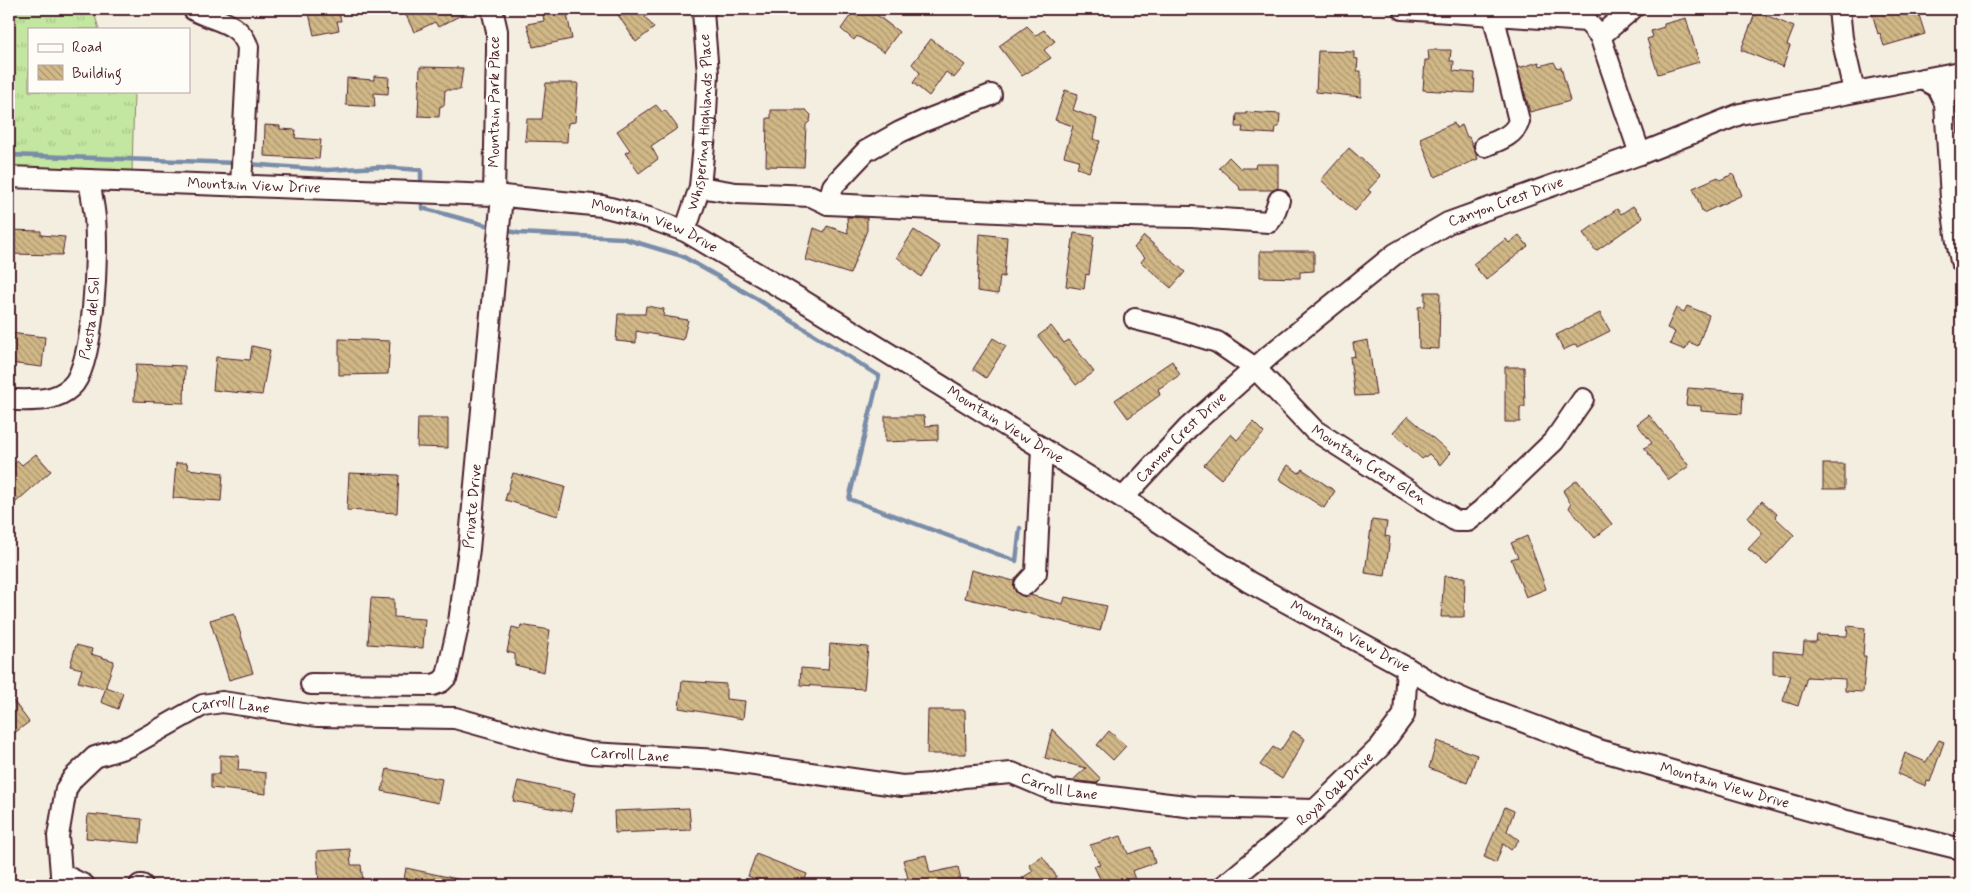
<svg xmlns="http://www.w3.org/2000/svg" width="1970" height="894" viewBox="0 0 1970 894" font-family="Mynerve,sans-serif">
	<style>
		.grass { fill: url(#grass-tufts); stroke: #868266 }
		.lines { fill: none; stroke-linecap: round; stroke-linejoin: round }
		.stream { stroke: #7a8da8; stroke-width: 4.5 }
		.building { fill: url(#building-back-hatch); stroke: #4a1f2b }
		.minor-casing { stroke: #4a1f2b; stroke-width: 24 }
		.minor { stroke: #fdfcf7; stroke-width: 20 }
		.labels { text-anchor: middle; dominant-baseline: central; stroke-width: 4.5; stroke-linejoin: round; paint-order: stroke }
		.street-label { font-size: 15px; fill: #4a1f2b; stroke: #fdfcf7 }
	</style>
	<defs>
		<pattern id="grass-tufts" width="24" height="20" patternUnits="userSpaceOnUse" patternTransform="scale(1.25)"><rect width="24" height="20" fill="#c3e6a0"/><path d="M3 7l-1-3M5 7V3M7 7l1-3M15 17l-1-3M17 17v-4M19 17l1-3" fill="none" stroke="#a9c58a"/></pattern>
		<pattern id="building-back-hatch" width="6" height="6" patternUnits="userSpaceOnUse" patternTransform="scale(1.25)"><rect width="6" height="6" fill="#d1b887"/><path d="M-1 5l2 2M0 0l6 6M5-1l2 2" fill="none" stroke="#ac956f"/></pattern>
	</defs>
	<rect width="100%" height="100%" fill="#f4eee1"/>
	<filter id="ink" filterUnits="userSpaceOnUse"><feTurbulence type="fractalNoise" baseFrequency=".02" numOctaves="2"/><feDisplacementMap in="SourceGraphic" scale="10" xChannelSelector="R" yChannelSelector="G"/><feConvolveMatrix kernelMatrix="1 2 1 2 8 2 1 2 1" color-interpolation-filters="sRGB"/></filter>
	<g filter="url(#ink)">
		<polygon class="grass" points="9,9 93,9 99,29 29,29 29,91 134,91 132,174 9,169"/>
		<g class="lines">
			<g class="stream">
				<polyline points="9,155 237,163"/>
				<polyline points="248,164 328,170 379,167 421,170 421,186"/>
				<polyline points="422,197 422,208 493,227"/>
				<polyline points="503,230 518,233 622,238 682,256 757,299 879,376 849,499 1016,561 1020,528"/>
			</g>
		</g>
		<g class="building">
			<polygon points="308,9 338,9 341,21 337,21 339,30 314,35"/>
			<polygon points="403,9 473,9 438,27 435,22 414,32"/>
			<polygon points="542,9 566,9 572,39 533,47 527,24 544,21"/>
			<polygon points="614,9 655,9 645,17 654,28 636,42"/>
			<polygon points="855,9 869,9 899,32 884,52 857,36 854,40 841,29"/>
			<polygon points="1871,9 1917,9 1925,34 1884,46 1880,33 1878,34"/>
			<polygon points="1756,11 1794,27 1787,45 1790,46 1783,67 1741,50"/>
			<polygon points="1686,18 1699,62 1658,74 1647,39 1653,37 1651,31 1664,27 1664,24"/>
			<polygon points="1027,26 1036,35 1044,30 1055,41 1044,50 1051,58 1022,76 999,46"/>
			<polygon points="931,39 965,65 954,78 946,72 929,96 913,83 920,73 912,64"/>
			<polygon points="1428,50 1451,50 1450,61 1454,61 1453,71 1475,73 1474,93 1423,90 1425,60 1429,60"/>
			<polygon points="1318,51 1354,52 1354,58 1358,59 1357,71 1361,71 1361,97 1316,92"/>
			<polygon points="1539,62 1540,66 1554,62 1557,68 1561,67 1570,101 1530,112 1518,68"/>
			<polygon points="420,67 463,68 460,90 445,90 444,106 440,106 439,117 418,116"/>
			<polygon points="374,76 389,77 388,94 374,93 375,107 346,105 347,78 374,80"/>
			<polygon points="546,83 578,83 575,122 568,123 567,142 525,141 527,119 542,119"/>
			<polygon points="1065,90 1078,94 1073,110 1097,119 1093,139 1100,141 1089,172 1077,168 1079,160 1064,156 1073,126 1055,120"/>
			<polygon points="656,105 662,112 665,110 678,128 651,146 658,159 639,173 625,153 630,150 617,131"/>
			<polygon points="771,110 806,110 811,115 810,121 806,125 804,167 766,166 767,118 771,118"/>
			<polygon points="1246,112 1280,114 1279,127 1276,127 1275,134 1242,132 1243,127 1236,127 1237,114 1246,114"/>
			<polygon points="1454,123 1456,128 1462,125 1467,137 1469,137 1478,159 1435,177 1420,138"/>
			<polygon points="265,125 280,126 280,129 296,130 295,138 321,140 319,159 264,156"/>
			<polygon points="1349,148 1381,176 1368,190 1371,192 1355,211 1321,180"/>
			<polygon points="1229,157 1240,168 1255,168 1256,164 1278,164 1278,188 1273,190 1240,190 1239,186 1219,168"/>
			<polygon points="1733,174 1742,195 1703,213 1693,188 1718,177 1720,180"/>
			<polygon points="1633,206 1643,218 1596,251 1583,233 1617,209 1621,214"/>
			<polygon points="847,217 867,218 867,230 850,274 806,260 814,228 824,232 827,226 848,233"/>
			<polygon points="9,230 41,231 41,235 65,237 62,255 9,254"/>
			<polygon points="914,230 940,247 921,277 897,257"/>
			<polygon points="1074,233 1094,236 1089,275 1086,274 1084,289 1066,286"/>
			<polygon points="980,234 1007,237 1004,277 1000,276 998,294 977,291"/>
			<polygon points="1519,235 1528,246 1486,280 1473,264 1506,239 1509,243"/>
			<polygon points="1144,236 1185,272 1171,288 1141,262 1145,257 1134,248"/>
			<polygon points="1260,251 1314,251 1314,271 1300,272 1300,278 1260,277"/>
			<polygon points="1425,292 1440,292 1439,349 1419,348 1418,307 1425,306"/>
			<polygon points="646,306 664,309 663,316 688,320 683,340 636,331 636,343 616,341 618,314 645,314"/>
			<polygon points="1687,306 1709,315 1698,346 1689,342 1685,350 1670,344 1675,332 1667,328 1676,308 1684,312"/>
			<polygon points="1600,313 1610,331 1578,347 1576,344 1563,350 1556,335"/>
			<polygon points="1051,326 1064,343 1069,340 1094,372 1076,385 1038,336"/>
			<polygon points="9,333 45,337 42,367 9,363"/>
			<polygon points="993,338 1006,346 986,378 973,369"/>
			<polygon points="339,339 390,341 388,374 339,375"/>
			<polygon points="1368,340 1376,395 1355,396 1350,357 1355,356 1353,343"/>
			<polygon points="252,346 270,350 262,395 213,390 216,357 250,360"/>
			<polygon points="1172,361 1180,375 1158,389 1160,395 1128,418 1115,400"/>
			<polygon points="136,364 185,366 184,403 134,401"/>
			<polygon points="1505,367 1524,367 1525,407 1520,407 1520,422 1505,422"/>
			<polygon points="1688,388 1743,392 1742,414 1701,411 1701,406 1686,405"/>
			<polygon points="1649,415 1689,466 1669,480 1644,448 1652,443 1637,424"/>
			<polygon points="885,416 924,416 925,426 938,425 938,440 885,442"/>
			<polygon points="1408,416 1450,453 1440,465 1429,454 1422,459 1393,432"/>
			<polygon points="418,418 448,418 448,448 417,447"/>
			<polygon points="1253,422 1264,433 1221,479 1204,465 1231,434 1237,440"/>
			<polygon points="36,454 51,471 15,503 9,495 9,468 18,461 22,465"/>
			<polygon points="176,463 187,463 188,469 223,473 221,501 173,498"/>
			<rect x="1823" y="464" width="21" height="25"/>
			<polygon points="1288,465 1299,473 1302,469 1335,491 1324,508 1279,479"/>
			<polygon points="349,473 399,475 397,513 347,510"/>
			<polygon points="513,473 565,487 558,516 505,500"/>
			<polygon points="1577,480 1612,524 1595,538 1569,508 1571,504 1563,491"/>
			<polygon points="1762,501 1777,514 1775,517 1794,535 1767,565 1748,549 1763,533 1747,518"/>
			<polygon points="1372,520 1387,522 1385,536 1390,537 1385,576 1365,573"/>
			<polygon points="1527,536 1546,589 1526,597 1511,559 1518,557 1511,543"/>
			<polygon points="971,570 1014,581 1014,589 1022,596 1030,595 1063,604 1065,597 1107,606 1100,631 965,598"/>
			<polygon points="1444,576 1465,577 1464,617 1441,617"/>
			<polygon points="371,598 394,599 394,617 425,619 423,648 368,644"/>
			<polygon points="234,613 253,673 229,680 210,620"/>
			<polygon points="521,625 550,630 544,672 515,665 515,654 507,652 512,627 520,629"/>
			<polygon points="1848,626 1865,628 1863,656 1866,656 1863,692 1845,691 1845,679 1807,677 1798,706 1783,701 1791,675 1773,674 1773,651 1803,654 1804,642 1816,642 1817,635 1847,636"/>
			<polygon points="830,644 868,647 864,689 800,685 801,668 828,670"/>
			<polygon points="76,645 92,649 91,654 114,661 105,689 78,682 82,669 70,666"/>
			<polygon points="682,681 726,684 726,699 745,701 743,719 679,708"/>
			<polygon points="106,687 123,693 118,709 101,702"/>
			<polygon points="9,695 29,722 9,737"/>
			<polygon points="928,710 965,710 966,754 927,754"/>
			<polygon points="1052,729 1101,779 1097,783 1077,781 1074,779 1086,768 1045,758"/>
			<polygon points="1109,731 1126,746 1113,760 1097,745"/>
			<polygon points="1293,731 1305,739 1282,779 1260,765 1273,747 1280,751"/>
			<polygon points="1939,740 1944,742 1930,782 1927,781 1926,786 1898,774 1905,753 1926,762"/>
			<polygon points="1437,741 1477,755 1467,783 1429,768"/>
			<polygon points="220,755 239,756 238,770 266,773 266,794 211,788 211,774 220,774"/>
			<polygon points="387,769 442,779 438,803 382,791"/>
			<polygon points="518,781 575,793 571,812 513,801"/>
			<polygon points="1505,807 1514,811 1507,831 1519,840 1511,850 1503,844 1496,863 1484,857"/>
			<polygon points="689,808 691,830 615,833 614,811"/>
			<polygon points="88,814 142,819 140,843 86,838"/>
			<polygon points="1121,836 1128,854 1150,847 1155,863 1132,871 1137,885 1103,885 1094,866 1100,865 1090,845"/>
			<polygon points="350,849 351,865 361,865 363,882 319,885 317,851"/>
			<polygon points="756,854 807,874 803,885 750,885 753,878 748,876"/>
			<polygon points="926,855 930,873 958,867 962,885 899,885 898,880 908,878 903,860"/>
			<polygon points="1042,856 1057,877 1045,885 1027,885 1022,878 1033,871 1029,865"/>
			<polygon points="406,868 462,880 461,885 403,885"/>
		</g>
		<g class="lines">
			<g class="minor-casing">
				<g id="minor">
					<polyline points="492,9 497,31 497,51 494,195"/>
					<polyline points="1403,9 1587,21 1600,36 1640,154"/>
					<polyline points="1839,9 1842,38 1854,91"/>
					<path d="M 194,10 C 216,22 239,21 248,47 L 241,186"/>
					<polyline points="1600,36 1632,9"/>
					<polyline points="1923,79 1937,87 1945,103 1951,198 1957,242 1961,261"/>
					<path d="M 1485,146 C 1499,140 1514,136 1519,121 L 1493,14"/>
					<path id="s1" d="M 9,177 L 494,195 L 602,206 L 649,218 L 685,231 L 797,297 L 1123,498 L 1249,582 L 1407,668 L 1443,690 L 1468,701 L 1599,750 L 1847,821 L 1961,849"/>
					<polyline points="700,187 736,193 811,196 828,204 1060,215 1191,217 1269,222 1273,217 1279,200"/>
					<polyline points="828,204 833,186 866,151 900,132 924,121 991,95"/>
					<path id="s2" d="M 685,231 L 700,187 L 705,134 L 708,73 L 703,12 L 706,9"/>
					<path id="s3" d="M 1135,319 L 1172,328 L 1217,342 L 1255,368 L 1314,430 L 1456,521 L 1468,521 L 1482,510 L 1554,441 L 1583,399"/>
					<path id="s4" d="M 9,400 C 30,400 54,403 71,387 C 95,366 98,251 95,218 C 94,206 91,193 89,180"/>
					<path id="s5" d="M 1123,498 L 1188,428 L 1270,355 L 1395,254 L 1448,223 L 1640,154 L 1740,114 L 1955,73 L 1956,83 L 1961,92"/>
					<polyline points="1025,585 1036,573 1042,448"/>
					<path id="s6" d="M 311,684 L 433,685 L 441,682 L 447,676 L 459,622 L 469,549 L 502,196"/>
					<polyline points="61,874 84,885"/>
					<path id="s7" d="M 65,885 L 61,874 L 58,836 L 66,789 L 73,778 L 95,757 L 130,746 L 203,705 L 222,702 L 317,716 L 455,718 L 559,747 L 590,753 L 719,760 L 902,786 L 932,784 L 963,777 L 1012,773 L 1052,790 L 1194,807 L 1315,810"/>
					<polyline points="140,885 142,885"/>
					<path id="s8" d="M 1225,885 L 1315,810 L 1380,747 L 1404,715 L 1407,668"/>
				</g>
			</g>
			<use href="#minor" class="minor"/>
		</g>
	</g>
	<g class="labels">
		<g class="street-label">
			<text transform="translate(495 102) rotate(-90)">Mountain Park Place</text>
			<text stroke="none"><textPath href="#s2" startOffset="111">Whispering Highlands Place</textPath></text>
			<text stroke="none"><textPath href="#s1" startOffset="245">Mountain View Drive</textPath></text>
			<text stroke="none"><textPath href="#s5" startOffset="489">Canyon Crest Drive</textPath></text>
			<text stroke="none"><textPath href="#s1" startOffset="650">Mountain View Drive</textPath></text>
			<text stroke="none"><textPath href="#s4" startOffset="138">Puesta del Sol</textPath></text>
			<text stroke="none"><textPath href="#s1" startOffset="1055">Mountain View Drive</textPath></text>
			<text stroke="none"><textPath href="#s5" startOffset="84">Canyon Crest Drive</textPath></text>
			<text stroke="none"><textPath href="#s3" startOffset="282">Mountain Crest Glen</textPath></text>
			<text stroke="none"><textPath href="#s6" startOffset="311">Private Drive</textPath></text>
			<text stroke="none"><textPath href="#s1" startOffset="1460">Mountain View Drive</textPath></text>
			<text stroke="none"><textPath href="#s7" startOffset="289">Carroll Lane</textPath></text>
			<text stroke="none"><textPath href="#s7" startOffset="694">Carroll Lane</textPath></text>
			<text stroke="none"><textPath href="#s7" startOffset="1129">Carroll Lane</textPath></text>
			<text stroke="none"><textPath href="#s1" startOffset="1865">Mountain View Drive</textPath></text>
			<text stroke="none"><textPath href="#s8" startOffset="146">Royal Oak Drive</textPath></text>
		</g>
	</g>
	<rect width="1970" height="894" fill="none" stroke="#fdfcf7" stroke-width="30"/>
	<rect x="15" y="15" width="1940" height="864" fill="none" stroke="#4a1f2b" stroke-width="2" filter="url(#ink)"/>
	<rect x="28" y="28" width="162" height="65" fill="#fdfcf7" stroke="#b5a4a5"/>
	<rect x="38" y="44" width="25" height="8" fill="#fdfcf7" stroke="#b5a4a5"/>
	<text x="72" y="52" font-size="15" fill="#4a1f2b">Road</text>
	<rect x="38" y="65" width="25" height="15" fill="url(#building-back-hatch)" stroke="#b5a4a5"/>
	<text x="72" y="78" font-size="15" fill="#4a1f2b">Building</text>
</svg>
